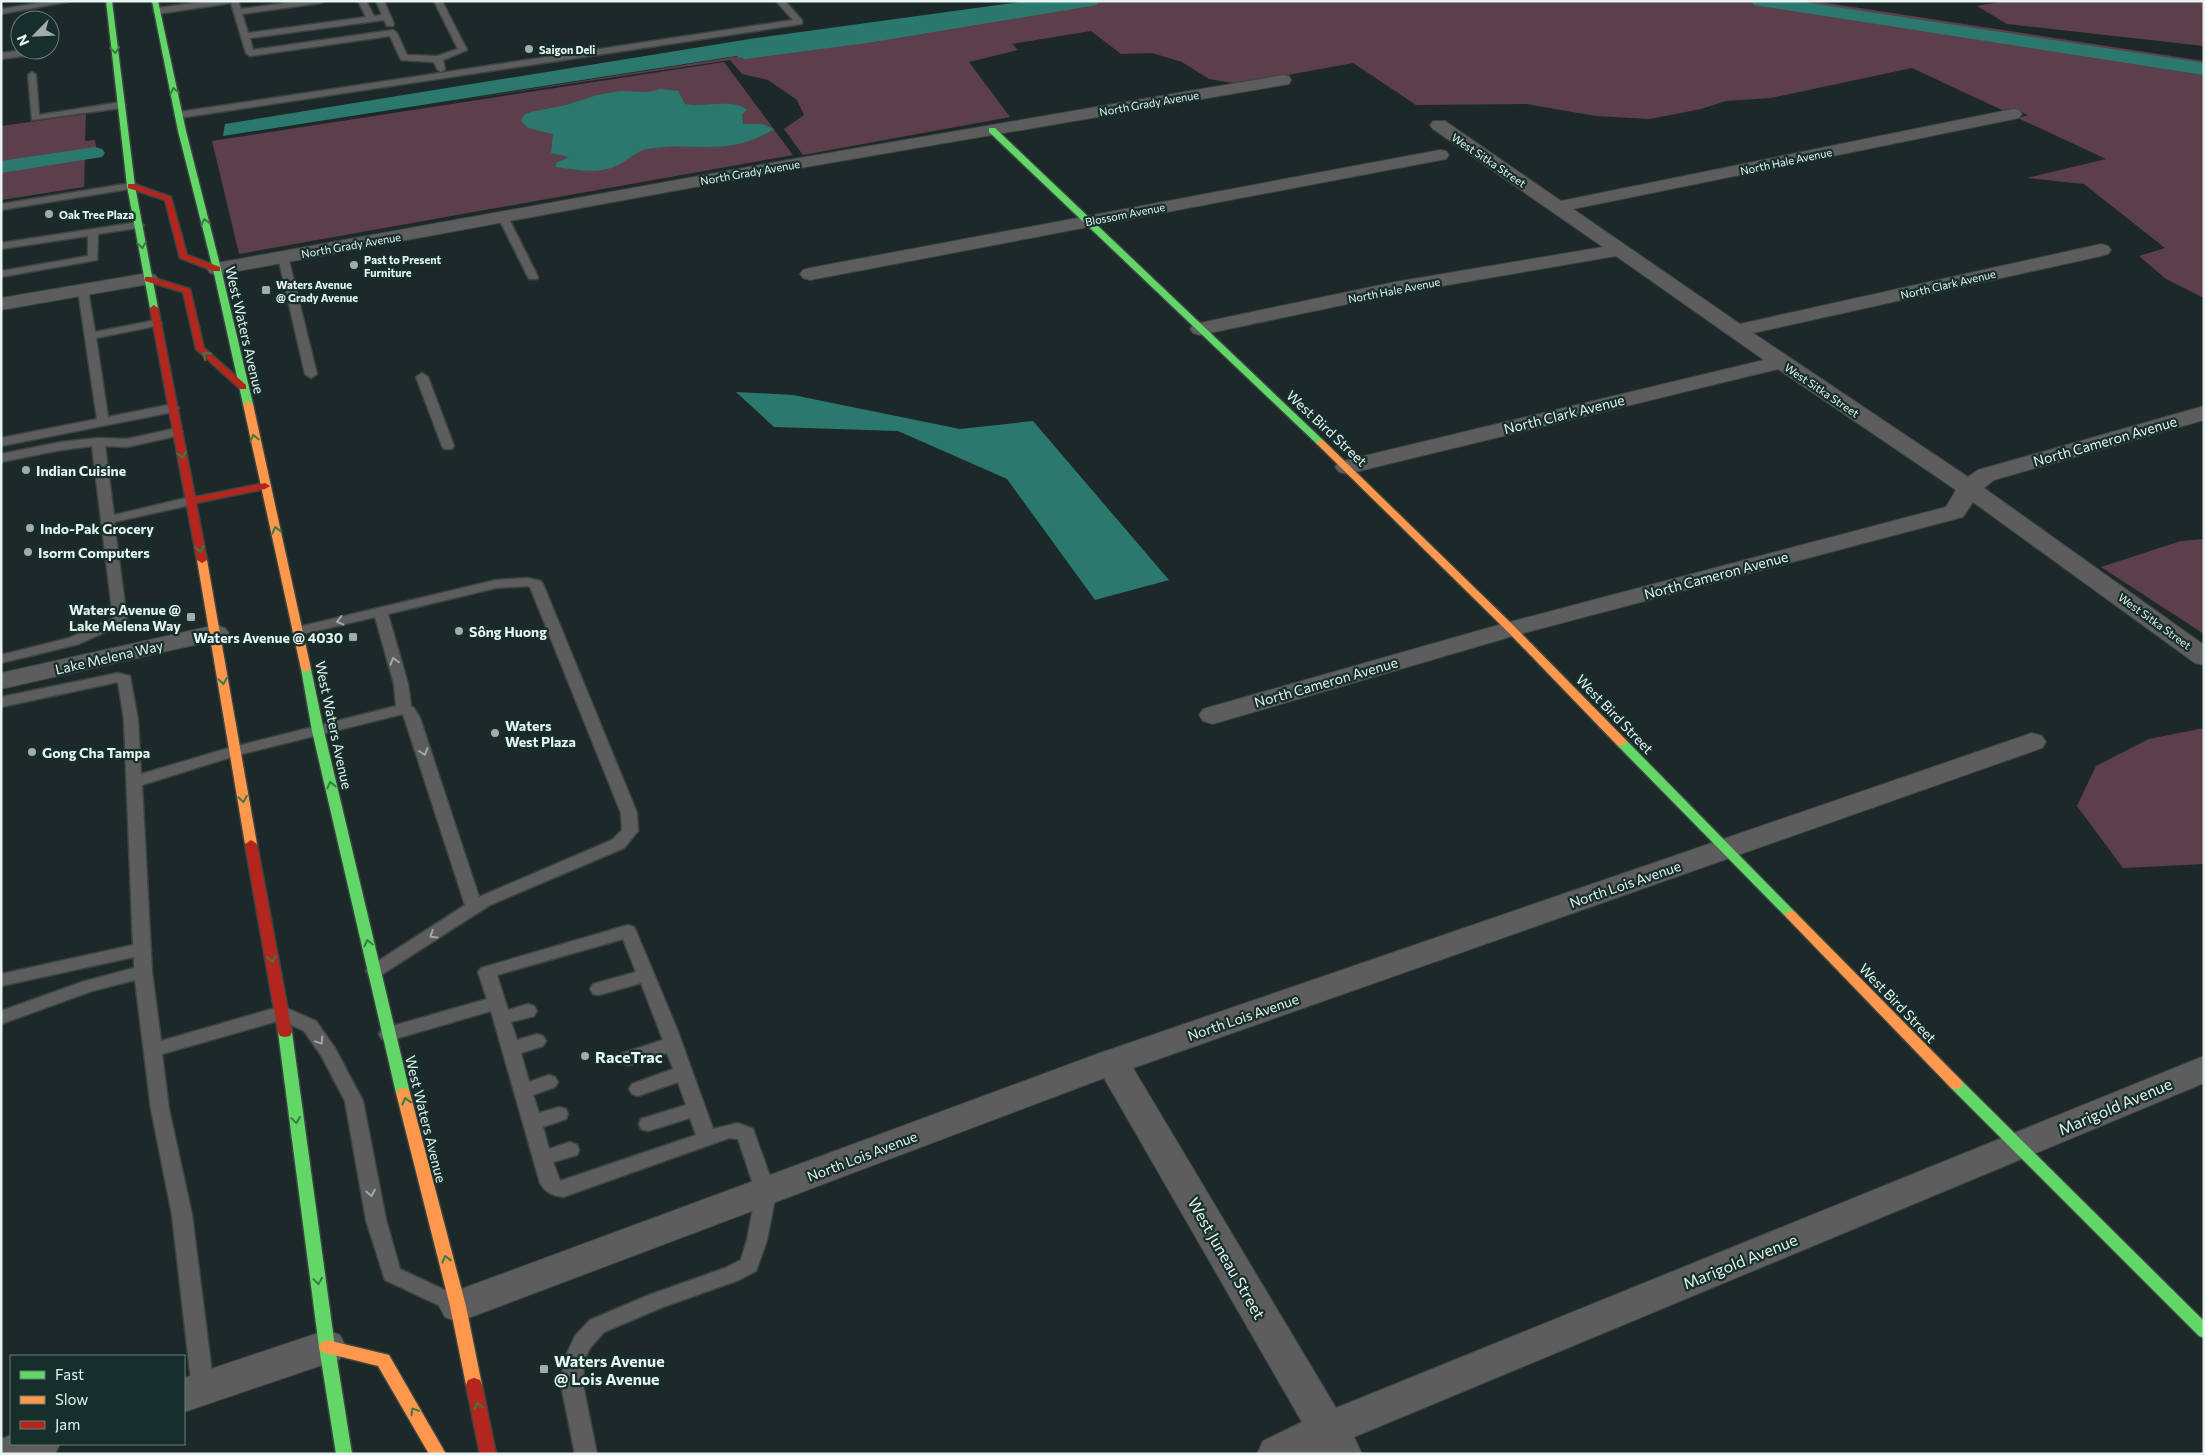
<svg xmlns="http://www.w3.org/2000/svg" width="2205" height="1455" viewBox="0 0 2205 1455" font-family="Commissioner,sans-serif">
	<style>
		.green { fill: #5d3f4b }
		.water { fill: #2b786e }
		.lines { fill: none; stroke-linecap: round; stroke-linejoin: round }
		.canal { fill: #2b786e; fill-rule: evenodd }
		.lane-casing { stroke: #3a4543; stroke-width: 3 }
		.street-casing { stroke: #3a4543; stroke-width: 2 }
		.fast-casing { stroke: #3a4543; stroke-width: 3 }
		.slow-casing { stroke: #3a4543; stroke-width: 3 }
		.jam-casing { stroke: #3a4543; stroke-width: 3 }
		.lane { fill: #5e5d5e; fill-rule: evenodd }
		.street { fill: #5e5d5e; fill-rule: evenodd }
		.fast { fill: #63d668; fill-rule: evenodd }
		.slow { fill: #ff974d; fill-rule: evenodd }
		.jam { fill: #b3261e; fill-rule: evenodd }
		.oneway { stroke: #397a46 }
		.oneway2 { stroke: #a2a8a8 }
		.poi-dot { fill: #a0adab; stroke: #172f2b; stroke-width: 2 }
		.labels { text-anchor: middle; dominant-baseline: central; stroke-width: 4.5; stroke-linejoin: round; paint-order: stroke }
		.far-poi-label { font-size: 11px; font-weight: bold; fill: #e6f4f2; stroke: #172f2b; text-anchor: start }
		.far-street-label { font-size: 11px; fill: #e6f4f2; stroke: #172f2b }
		.street-label { font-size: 14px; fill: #e6f4f2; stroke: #172f2b }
		.poi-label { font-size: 14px; font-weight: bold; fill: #e6f4f2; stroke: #172f2b; text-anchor: start }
		.near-poi-label { font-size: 16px; font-weight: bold; fill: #e6f4f2; stroke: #172f2b; text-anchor: start }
		.near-street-label { font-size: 16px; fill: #e6f4f2; stroke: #172f2b }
	</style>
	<rect width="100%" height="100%" fill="#1d2928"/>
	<g class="green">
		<polygon points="1089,1 1814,1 2204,61 2204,298 2166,279 2139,256 2165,248 2084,184 2027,178 2106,159 2018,118 2028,115 2014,109 2004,111 1912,68 1771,98 1726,101 1701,109 1650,119 1596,116 1526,104 1416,105 1353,63 1239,84 1209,79 1182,62 1152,53 1121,54 1091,31 1012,44 1018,50 969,62 1010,117 803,155 784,129 804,115 797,100 768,80 742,74 730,60 441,103"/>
		<polygon points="2007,1 2204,1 2204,46 2007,24 1977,6"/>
		<polygon points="724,62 793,155 239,254 212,141"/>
		<polygon points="86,114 85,141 95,140 97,153 85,155 84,187 1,200 1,126"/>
		<polygon points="2204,539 2204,634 2101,567 2181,541"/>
		<polygon points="2204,728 2204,864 2123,868 2077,806 2096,766 2149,739"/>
	</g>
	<g class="water">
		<polygon points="1027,1 1089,1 223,136 225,124 756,38"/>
		<path d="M 661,89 L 678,91 L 685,104 C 702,108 735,98 747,110 L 742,114 L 743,124 L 762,124 L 774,129 C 728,158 695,141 647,149 C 638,150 628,160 620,164 C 599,175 579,170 556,167 L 556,163 L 569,157 L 551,153 L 553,134 L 528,128 L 521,121 L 524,115 L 531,112 L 566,105 L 597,95 L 620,91 L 648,92 Z"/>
		<polygon points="736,392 793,395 960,429 1033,421 1169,580 1095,600 1007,479 898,431 774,427"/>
	</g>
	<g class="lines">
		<g class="canal">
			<polygon points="1056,1 1100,1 1097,5 1091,6 867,43 745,59 738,57 736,53 738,49 745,47 867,31"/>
			<polygon points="1751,1 1797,1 2204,63 2204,75 1760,6 1754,5"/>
			<polygon points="95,147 102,149 105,153 102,157 1,173 1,161"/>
		</g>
		<g class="lane-casing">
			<g id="lane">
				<polygon points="51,1 72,1 1,14 1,9"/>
				<polygon points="209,1 238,1 241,9 300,1 325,1 321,3 242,14 248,33 366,17 358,1 366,1 374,16 382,15 376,1 384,1 394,24 393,26 387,26 384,20 250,38 253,50 393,30 397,33 407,55 437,56 458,49 434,1 442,1 467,50 443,60 445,69 441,72 437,69 434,62 401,60 390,36 250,56 246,53 231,3 157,14 153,11 157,8"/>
				<polygon points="776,1 785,1 802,20 802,24 179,118 174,115 179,112 793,20"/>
				<polygon points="25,50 34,50 34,52 30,55 1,59 1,53"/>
				<polygon points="32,72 36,75 39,115 121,102 126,105 121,108 32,120 28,75"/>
				<polygon points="131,183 135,184 135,188 1,210 1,204"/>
				<polygon points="503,214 508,217 538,277 537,279 529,279 498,217"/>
				<polygon points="139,222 144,225 143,227 98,234 97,260 1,277 1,271 88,256 88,236 1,249 1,243"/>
				<polygon points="283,254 288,257 317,374 311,378 305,374 278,257"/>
				<polygon points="83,287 88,290 95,332 156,320 162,323 156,326 96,338 108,417 173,404 179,408 173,412 1,446 1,438 97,419 78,290"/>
				<polygon points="422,373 428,377 454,446 452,449 444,449 442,446 416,377"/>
				<polygon points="177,428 181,429 183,432 181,435 127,447 105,446 114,515 190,497 196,501 195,504 114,522 127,620 125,623 79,644 1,663 1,655 69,638 113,618 92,446 61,450 1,462 1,454 61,442 98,438 127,439"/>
				<path d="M 527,578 L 541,581 L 543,584 L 637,813 L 638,831 L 624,848 L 490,905 L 381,975 L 375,977 L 369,975 L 366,971 L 369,967 L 465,905 L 403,714 L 238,755 L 142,785 L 152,972 L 161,1041 L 282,1006 L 316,1021 L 335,1048 L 363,1101 L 386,1220 L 400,1269 L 462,1298 L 465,1304 L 462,1310 L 455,1313 L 385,1280 L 366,1220 L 345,1101 L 322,1057 L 304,1031 L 281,1020 L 162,1054 L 169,1109 L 192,1215 L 214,1389 L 210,1396 L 203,1398 L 196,1396 L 192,1389 L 172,1215 L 151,1109 L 135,980 L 92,991 L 1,1024 L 1,1011 L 82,982 L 134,968 L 134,957 L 1,986 L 1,974 L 133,945 L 124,720 L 118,682 L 1,707 L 1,697 L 118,673 L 130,676 L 138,720 L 141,774 L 229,748 L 396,706 L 394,684 L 375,617 L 299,635 L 294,634 L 292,631 L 294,628 L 496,580 ZM 527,586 L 530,587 L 621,813 L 622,830 L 612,840 L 479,897 L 420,718 L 414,708 L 411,706 L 408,684 L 388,614 L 496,588 Z"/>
				<path d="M 628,925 L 634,927 L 636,931 L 677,1029 L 713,1129 L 738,1123 L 753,1129 L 776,1193 L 767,1240 L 756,1271 L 739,1280 L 663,1307 L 604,1332 L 590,1348 L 584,1360 L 583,1385 L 597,1454 L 575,1454 L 561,1385 L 564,1360 L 575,1336 L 590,1320 L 649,1295 L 725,1268 L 741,1260 L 747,1240 L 756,1193 L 738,1139 L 729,1138 L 563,1197 C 552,1195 546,1193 540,1183 L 491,1011 L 388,1041 L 382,1039 L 379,1034 L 382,1029 L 487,999 L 478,972 L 481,968 ZM 623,939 L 636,972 L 593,984 L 590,989 L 593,994 L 599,995 L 641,983 L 663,1040 L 623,1053 L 620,1058 L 623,1063 L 629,1065 L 667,1053 L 673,1069 L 632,1084 L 629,1089 L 632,1094 L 638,1096 L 678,1082 L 686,1105 L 641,1119 L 639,1124 L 641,1129 L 648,1131 L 690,1118 L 696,1135 L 560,1181 L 553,1162 L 577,1155 L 579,1150 L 577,1145 L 570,1142 L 549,1149 L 543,1127 L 566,1119 L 568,1114 L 566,1109 L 559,1107 L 539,1113 L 533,1095 L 555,1087 L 558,1082 L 555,1077 L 549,1075 L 529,1082 L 521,1053 L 543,1046 L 546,1041 L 543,1036 L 537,1034 L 517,1040 L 511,1022 L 534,1016 L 537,1011 L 534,1006 L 528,1004 L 508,1010 L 497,975 Z"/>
			</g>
		</g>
		<g class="street-casing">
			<g id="street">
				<polygon points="1283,75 1289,76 1291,80 1289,84 765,174 217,275 210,273 207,269 210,265 217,263 765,164"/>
				<polygon points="2013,109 2019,110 2022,114 2019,118 1573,209 1740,324 2101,244 2108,246 2111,250 2108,254 2101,256 1753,333 1968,477 1978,470 2204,406 2204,420 1994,480 1984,488 2204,645 2204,665 2195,663 1973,502 1963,517 1520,634 1223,721 1213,724 1203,721 1199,715 1203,709 1502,624 1946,507 1956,490 1778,369 1347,474 1339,472 1335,467 1339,462 1764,360 1616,256 1395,294 1200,335 1193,333 1190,329 1193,325 1200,323 1395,282 1603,247 1433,129 1430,125 1433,121 1445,121 1561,201"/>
				<polygon points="1440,150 1446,151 1449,155 1446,159 810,280 803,278 800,274 803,270 810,268"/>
				<polygon points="148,273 155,275 158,279 155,283 1,310 1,298"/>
				<polygon points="216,625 225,628 229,633 225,638 1,689 1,673"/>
				<polygon points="2032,733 2042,736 2046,742 2042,748 1133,1068 1336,1408 2204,1056 2204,1083 1354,1437 1362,1454 1257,1454 1263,1441 1302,1422 1104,1078 458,1322 445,1317 439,1306 445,1295 1100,1053"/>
				<polygon points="327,1330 340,1335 346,1347 340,1359 184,1412 184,1378"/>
				<polygon points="11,1435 11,1444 60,1444 55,1454 1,1454 1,1439"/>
			</g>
		</g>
		<g class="fast-casing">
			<g id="fast">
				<polygon points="106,1 112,1 135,186 158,308 154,311 150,308 127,186"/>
				<polygon points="152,1 158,1 186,131 221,269 253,404 248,407 243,404 213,269 178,131"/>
				<polygon points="989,128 995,128 1324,441 1324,445 1318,445 989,132"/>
				<polygon points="306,666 311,669 324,731 410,1093 408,1097 403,1098 398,1097 396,1093 312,731 301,669"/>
				<polygon points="1621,738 1625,739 1795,912 1797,915 1795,918 1787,918 1617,745 1615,742 1617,739"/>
				<polygon points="285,1027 290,1028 292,1032 335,1347 352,1454 336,1454 319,1347 278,1032 280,1028"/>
				<polygon points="1956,1079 1961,1080 2204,1321 2204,1338 2199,1336 1951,1088 1949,1084 1951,1080"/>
			</g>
		</g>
		<g class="slow-casing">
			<g id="slow">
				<polygon points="248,401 253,404 311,669 306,672 301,669 243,404"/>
				<polygon points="1321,440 1324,441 1515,627 1625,739 1627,742 1625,745 1617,745 1507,631 1318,445 1316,443"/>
				<polygon points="202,557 207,560 257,844 251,848 245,844 197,560"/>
				<polygon points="1791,911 1795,912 1961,1080 1963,1084 1961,1088 1956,1089 1951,1088 1787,918 1785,915 1787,912"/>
				<polygon points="403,1088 408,1089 410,1093 466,1306 482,1385 480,1390 474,1392 468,1390 466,1385 450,1306 396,1093 398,1089"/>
				<polygon points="327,1340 389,1355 446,1454 429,1454 378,1366 322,1352 319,1347 322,1342"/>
			</g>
		</g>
		<g class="jam-casing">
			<g id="jam">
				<polygon points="128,184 134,184 171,197 187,255 220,267 220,271 214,271 180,258 165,200 128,188"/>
				<polygon points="145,277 151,277 190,289 204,348 246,385 246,389 240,389 196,349 183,292 145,281"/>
				<polygon points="154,305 158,308 195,497 265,483 270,486 265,489 196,503 207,560 202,563 197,560 150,308"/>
				<polygon points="251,840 257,844 292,1032 290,1036 285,1037 280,1036 278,1032 245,844"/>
				<polygon points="474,1378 480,1380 482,1385 496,1454 480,1454 466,1385 468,1380"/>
			</g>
		</g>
		<use href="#lane" class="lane"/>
		<use href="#street" class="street"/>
		<use href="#fast" class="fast"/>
		<use href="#slow" class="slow"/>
		<use href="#jam" class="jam"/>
	</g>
	<defs><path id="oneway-chevron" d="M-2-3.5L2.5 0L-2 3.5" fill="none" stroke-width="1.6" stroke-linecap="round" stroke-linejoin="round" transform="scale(1.25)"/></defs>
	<g class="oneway">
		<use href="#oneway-chevron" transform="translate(115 50) rotate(84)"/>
		<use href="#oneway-chevron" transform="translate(174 91) rotate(-102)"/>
		<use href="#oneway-chevron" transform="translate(205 222) rotate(-104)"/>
		<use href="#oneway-chevron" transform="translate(142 245) rotate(81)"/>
		<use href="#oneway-chevron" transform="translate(206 355) rotate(-139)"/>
		<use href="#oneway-chevron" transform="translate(254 438) rotate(-103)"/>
		<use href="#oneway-chevron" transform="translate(182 455) rotate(79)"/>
		<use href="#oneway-chevron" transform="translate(276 530) rotate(-104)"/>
		<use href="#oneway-chevron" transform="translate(200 549) rotate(79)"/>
		<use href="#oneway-chevron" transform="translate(223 681) rotate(81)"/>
		<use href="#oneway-chevron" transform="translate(331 785) rotate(-103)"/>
		<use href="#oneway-chevron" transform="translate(243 799) rotate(80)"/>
		<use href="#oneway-chevron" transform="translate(368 943) rotate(-103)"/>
		<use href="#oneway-chevron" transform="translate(272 959) rotate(80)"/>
		<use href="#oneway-chevron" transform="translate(406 1101) rotate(-104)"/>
		<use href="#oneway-chevron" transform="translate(296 1120) rotate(82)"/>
		<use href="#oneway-chevron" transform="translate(446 1259) rotate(-104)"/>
		<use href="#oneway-chevron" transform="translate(318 1281) rotate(82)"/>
		<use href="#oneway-chevron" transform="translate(478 1406) rotate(-101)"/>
		<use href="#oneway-chevron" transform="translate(414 1411) rotate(-121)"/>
	</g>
	<g class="oneway2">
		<use href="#oneway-chevron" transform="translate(340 621) rotate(166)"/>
		<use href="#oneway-chevron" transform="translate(394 661) rotate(-106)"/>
		<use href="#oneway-chevron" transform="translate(424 752) rotate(72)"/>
		<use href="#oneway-chevron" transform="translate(433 935) rotate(148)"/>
		<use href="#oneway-chevron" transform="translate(320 1041) rotate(56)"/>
		<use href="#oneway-chevron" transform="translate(371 1193) rotate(79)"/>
	</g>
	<g class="poi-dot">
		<circle cx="529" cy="49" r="5"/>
		<circle cx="49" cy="214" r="5"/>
		<circle cx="354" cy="265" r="5"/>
		<rect x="261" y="285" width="10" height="10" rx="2.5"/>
		<circle cx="26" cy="470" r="5"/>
		<circle cx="30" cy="528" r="5"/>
		<circle cx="28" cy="552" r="5"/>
		<rect x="186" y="612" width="10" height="10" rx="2.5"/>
		<circle cx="459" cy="631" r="5"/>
		<rect x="348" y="632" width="10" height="10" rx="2.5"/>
		<circle cx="495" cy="733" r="5"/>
		<circle cx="32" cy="752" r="5"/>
		<circle cx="585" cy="1056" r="5"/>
		<rect x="539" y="1364" width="10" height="10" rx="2.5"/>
	</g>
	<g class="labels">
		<g class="far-poi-label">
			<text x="539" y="49">Saigon Deli</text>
			<text x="59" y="214">Oak Tree Plaza</text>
			<text x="364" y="259">Past to Present<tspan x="364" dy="13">Furniture</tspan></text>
			<text x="276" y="284">Waters Avenue<tspan x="276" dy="13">@ Grady Avenue</tspan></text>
		</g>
		<g class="far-street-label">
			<text transform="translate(1149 103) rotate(-10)">North Grady Avenue</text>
			<text transform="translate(1489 160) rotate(34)">West Sitka Street</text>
			<text transform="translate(1786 161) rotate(-12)">North Hale Avenue</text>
			<text transform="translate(750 172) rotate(-10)">North Grady Avenue</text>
			<text transform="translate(1125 214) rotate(-11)">Blossom Avenue</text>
			<text transform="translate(351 245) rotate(-10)">North Grady Avenue</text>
			<text transform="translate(1948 284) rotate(-13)">North Clark Avenue</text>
			<text transform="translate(1394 290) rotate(-11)">North Hale Avenue</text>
			<text transform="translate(1822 390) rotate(34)">West Sitka Street</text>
			<text transform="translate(2155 621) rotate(36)">West Sitka Street</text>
		</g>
		<g class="street-label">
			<text transform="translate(245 330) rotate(77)">West Waters Avenue</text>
			<text transform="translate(1564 414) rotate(-14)">North Clark Avenue</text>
			<text transform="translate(1327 428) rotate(43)">West Bird Street</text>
			<text transform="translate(2105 441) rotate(-16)">North Cameron Avenue</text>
			<text transform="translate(1716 575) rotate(-15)">North Cameron Avenue</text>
			<text transform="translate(109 657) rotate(-13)">Lake Melena Way</text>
			<text transform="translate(1326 682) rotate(-16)">North Cameron Avenue</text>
			<text transform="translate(1615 714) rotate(46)">West Bird Street</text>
			<text transform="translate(334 725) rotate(78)">West Waters Avenue</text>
			<text transform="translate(1625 884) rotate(-19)">North Lois Avenue</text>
			<text transform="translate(1898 1003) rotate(46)">West Bird Street</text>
			<text transform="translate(1243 1017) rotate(-19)">North Lois Avenue</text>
			<text transform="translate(426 1119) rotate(76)">West Waters Avenue</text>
			<text transform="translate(862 1156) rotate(-21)">North Lois Avenue</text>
		</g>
		<g class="poi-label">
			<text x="36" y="470">Indian Cuisine</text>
			<text x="40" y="528">Indo-Pak Grocery</text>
			<text x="38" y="552">Isorm Computers</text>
			<text x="181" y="609" text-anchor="end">Waters Avenue @<tspan x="181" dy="16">Lake Melena Way</tspan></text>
			<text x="469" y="631">Sông Huong</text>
			<text x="343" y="637" text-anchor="end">Waters Avenue @ 4030</text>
			<text x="505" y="725">Waters<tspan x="505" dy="16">West Plaza</tspan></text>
			<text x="42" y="752">Gong Cha Tampa</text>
		</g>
		<g class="near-poi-label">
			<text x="595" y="1056">RaceTrac</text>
			<text x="554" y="1360">Waters Avenue<tspan x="554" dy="18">@ Lois Avenue</tspan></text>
		</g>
		<g class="near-street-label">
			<text transform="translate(2115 1106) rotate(-23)">Marigold Avenue</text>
			<text transform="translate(1227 1258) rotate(60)">West Juneau Street</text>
			<text transform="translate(1740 1261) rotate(-22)">Marigold Avenue</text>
		</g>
	</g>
	<rect width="2205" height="1455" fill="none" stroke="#e6f4f2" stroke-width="5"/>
	<rect x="10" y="1355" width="175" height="90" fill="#172f2b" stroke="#6a7e7b"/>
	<rect x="20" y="1371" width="25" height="8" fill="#63d668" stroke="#6a7e7b"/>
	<text x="55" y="1380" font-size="15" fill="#e6f4f2">Fast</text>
	<rect x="20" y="1396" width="25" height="8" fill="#ff974d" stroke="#6a7e7b"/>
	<text x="55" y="1405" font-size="15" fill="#e6f4f2">Slow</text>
	<rect x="20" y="1421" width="25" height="8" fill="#b3261e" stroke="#6a7e7b"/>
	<text x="55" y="1430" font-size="15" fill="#e6f4f2">Jam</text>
	<g transform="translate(35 35) rotate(246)"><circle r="24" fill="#172f2b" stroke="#6a7e7b"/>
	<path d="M0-4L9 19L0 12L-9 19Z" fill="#a0adab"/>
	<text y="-8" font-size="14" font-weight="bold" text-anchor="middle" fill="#e6f4f2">N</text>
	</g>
</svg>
